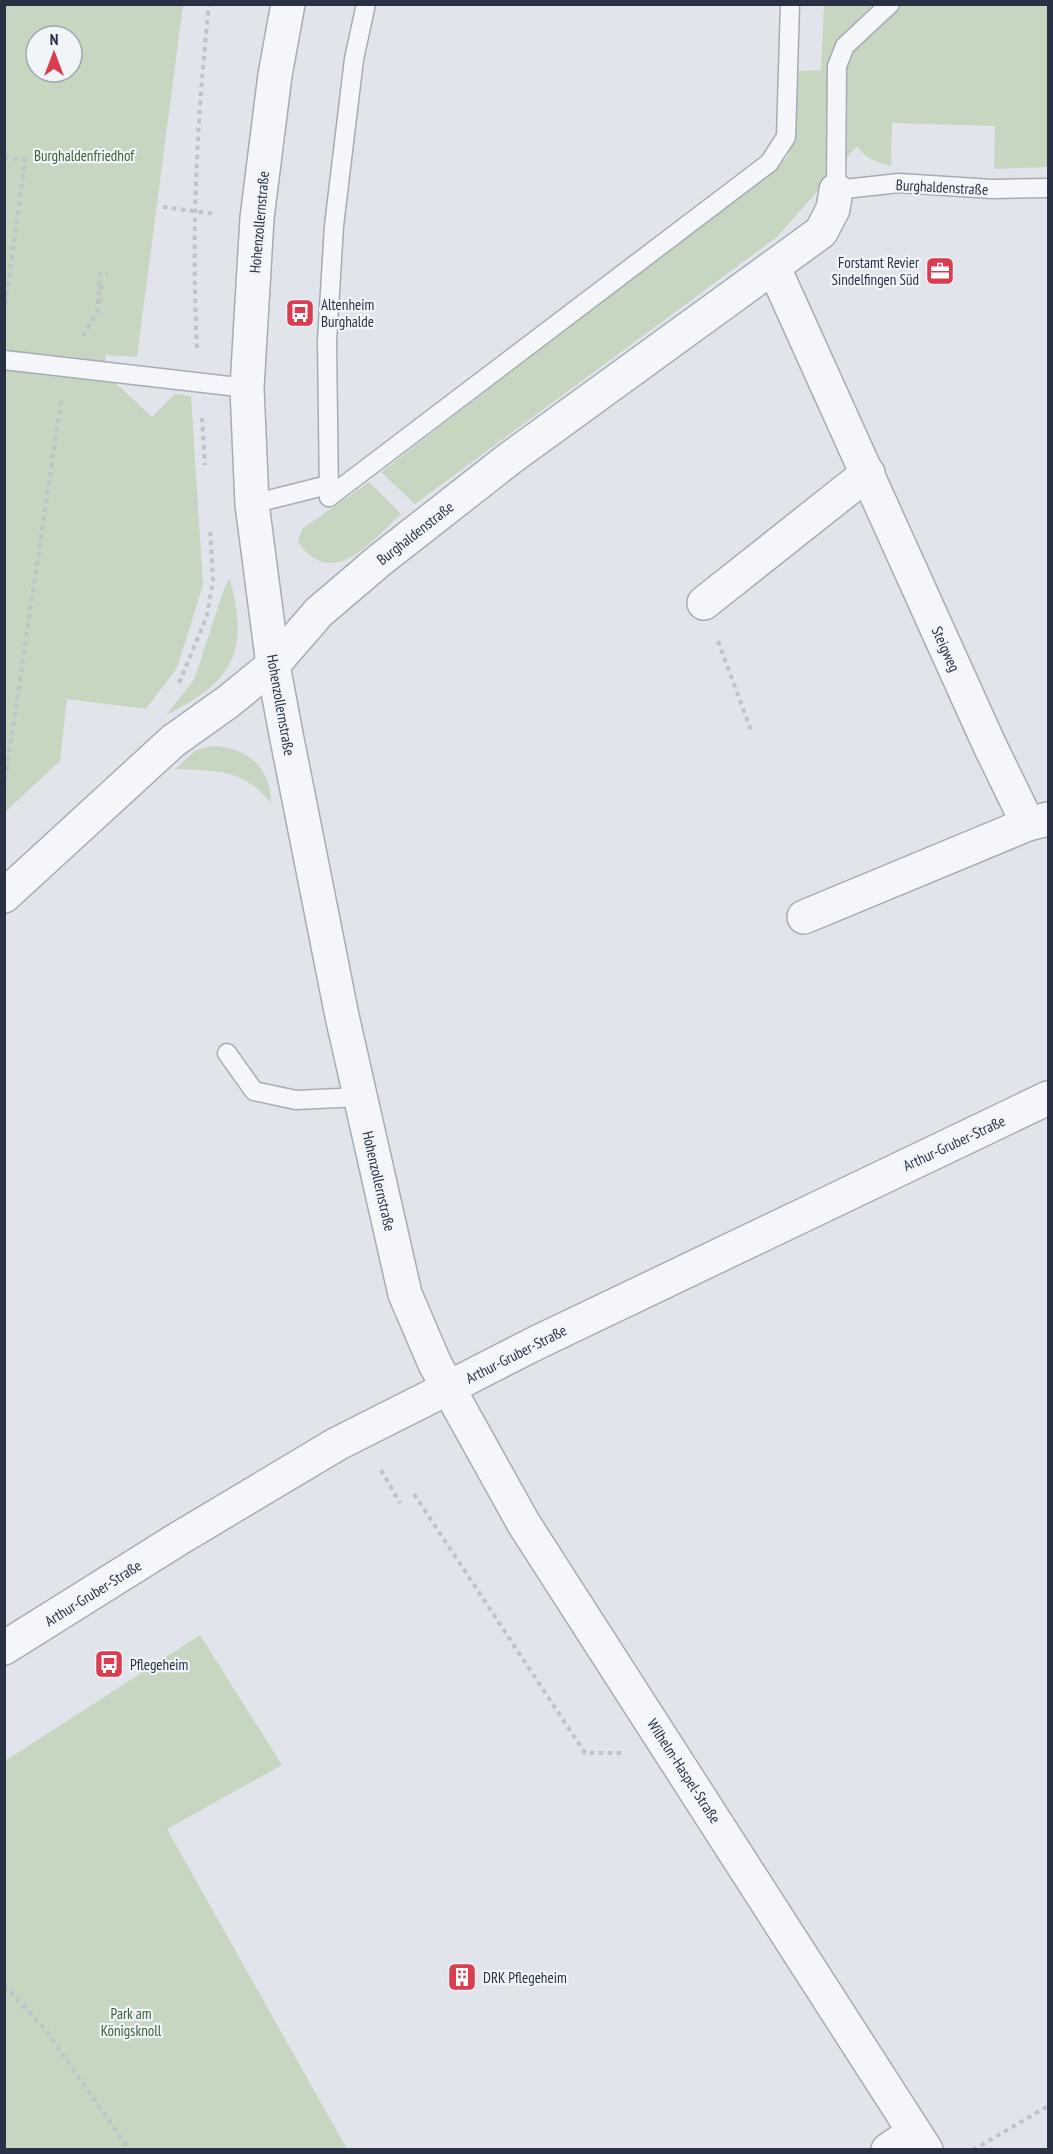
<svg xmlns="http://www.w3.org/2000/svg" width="1053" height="2154" viewBox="0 0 1053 2154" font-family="'PT Sans Narrow',sans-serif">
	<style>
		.green { fill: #c6d6c1; fill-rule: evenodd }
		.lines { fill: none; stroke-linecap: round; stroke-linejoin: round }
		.service-casing { stroke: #a6acb6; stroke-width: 21 }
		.minor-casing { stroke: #a6acb6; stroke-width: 36 }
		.tertiary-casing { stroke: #a6acb6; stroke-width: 36 }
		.path { stroke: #bfc3ca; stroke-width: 4; stroke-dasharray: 4.5 4.5; stroke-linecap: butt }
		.service { stroke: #f4f6f9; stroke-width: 18 }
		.minor { stroke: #f4f6f9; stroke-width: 33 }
		.tertiary { stroke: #f4f6f9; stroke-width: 33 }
		.labels { text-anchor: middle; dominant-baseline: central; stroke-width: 4.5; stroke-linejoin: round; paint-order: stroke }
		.park-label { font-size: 15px; fill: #3b6134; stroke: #f1f4f8 }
		.street-label { font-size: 15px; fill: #283244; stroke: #f1f4f8 }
		.poi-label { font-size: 15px; fill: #283244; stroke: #f1f4f8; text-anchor: start }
	</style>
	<rect width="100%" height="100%" fill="#e1e5eb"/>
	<g class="green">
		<path d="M 5,5 L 183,5 L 137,357 L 106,355 L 104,372 L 152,417 L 175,394 L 191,396 L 203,585 L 177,668 L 146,709 L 67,699 L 60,761 L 5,812 ZM 36,36 L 72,36 L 72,72 L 36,72 Z"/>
		<path d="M 824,5 L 1048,5 L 1048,167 L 994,169 L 995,126 L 892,123 L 891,166 C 875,161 867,160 857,146 L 777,237 L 415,504 L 381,472 L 788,157 L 799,71 L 821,70 Z"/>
		<path d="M 369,482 L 401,514 C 371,541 333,592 298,542 L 302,529 Z"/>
		<path d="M 230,579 C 249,653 234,681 166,715 L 194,680 L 225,586 Z"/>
		<path d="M 214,746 C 247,748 271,767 271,803 C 243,768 215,771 175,769 L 196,750 Z"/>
		<polygon points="200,1635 282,1765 167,1829 347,2149 5,2149 5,1761"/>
	</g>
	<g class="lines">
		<g class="service-casing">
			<g id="service">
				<polyline points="890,4 845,46 837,66 836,190 899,183 992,189 1048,188"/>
				<polyline points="4,360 247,388"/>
				<polyline points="329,497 769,163 786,137 790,4"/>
				<polyline points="329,497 327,341 334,226 354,59 366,4"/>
				<polyline points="252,504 328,485"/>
				<polyline points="227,1053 254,1091 296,1100 360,1097"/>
			</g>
		</g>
		<g class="minor-casing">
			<g id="minor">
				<polyline points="774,268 990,746 1028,824"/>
				<polyline points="704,603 868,473"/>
				<polyline points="4,896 173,741 229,701 273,665 319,612 380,560 509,459 821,232 833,209 836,190"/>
				<polyline points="804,917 1028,824 1048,819"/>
				<polyline points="448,1388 536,1343 1048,1098"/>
				<polyline points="888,2150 914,2132"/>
			</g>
		</g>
		<g class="tertiary-casing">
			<g id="tertiary">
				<polyline points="288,4 275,75 257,218 247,388 252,504 273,665 286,734 342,1016 405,1294 435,1364 524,1524 926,2150"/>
				<polyline points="4,1648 178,1539 337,1444 448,1388"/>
			</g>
		</g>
		<g class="path">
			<polyline points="4,157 25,160 4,314"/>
			<polyline points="163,207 216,214"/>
			<polyline points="99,287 106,288"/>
			<polyline points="98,300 106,301"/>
			<polyline points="83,336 97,312 100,274 108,275"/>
			<path d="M 197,348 C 191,233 197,119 209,4"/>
			<polyline points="202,418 205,465"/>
			<polyline points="718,641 752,733"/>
			<polyline points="179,683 207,616 213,580 210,529"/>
			<polyline points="4,788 61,401"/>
			<polyline points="381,1470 400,1503"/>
			<polyline points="414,1494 585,1753 622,1753"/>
			<polyline points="4,1985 46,2030 129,2150"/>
			<polyline points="973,2150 1048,2106"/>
		</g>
		<use href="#service" class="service"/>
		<use href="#minor" class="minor"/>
		<use href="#tertiary" class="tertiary"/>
	</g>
	<defs>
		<g id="office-square" transform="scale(1.5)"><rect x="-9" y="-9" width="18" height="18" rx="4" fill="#da3c50" stroke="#f1f4f8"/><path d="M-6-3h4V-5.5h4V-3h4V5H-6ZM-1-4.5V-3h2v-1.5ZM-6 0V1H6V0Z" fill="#fff"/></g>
		<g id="bus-square" transform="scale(1.5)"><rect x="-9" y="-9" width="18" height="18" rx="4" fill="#da3c50" stroke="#f1f4f8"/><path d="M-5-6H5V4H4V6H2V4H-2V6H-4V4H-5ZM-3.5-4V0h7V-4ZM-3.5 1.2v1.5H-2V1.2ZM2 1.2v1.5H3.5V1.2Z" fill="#fff"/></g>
		<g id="building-square" transform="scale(1.5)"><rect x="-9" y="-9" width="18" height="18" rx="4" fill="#da3c50" stroke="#f1f4f8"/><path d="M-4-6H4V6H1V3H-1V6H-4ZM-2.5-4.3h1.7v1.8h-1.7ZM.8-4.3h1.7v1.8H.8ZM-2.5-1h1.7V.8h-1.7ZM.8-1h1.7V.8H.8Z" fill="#fff"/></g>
	</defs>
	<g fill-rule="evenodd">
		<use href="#office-square" x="940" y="271"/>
		<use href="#bus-square" x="300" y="313"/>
		<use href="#bus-square" x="109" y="1664"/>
		<use href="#building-square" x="462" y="1977"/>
	</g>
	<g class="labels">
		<g class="park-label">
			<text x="84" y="155">Burghaldenfriedhof</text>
			<text x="131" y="2013">Park am<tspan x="131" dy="17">Königsknoll</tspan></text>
		</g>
		<g class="street-label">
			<text transform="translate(942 187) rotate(3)">Burghaldenstraße</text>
			<text transform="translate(259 222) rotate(-85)">Hohenzollernstraße</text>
			<text transform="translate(415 533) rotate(-38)">Burghaldenstraße</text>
			<text transform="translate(946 649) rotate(66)">Steigweg</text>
			<text transform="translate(281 705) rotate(80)">Hohenzollernstraße</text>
			<text transform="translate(954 1143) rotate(-25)">Arthur-Gruber-Straße</text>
			<text transform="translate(379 1181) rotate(77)">Hohenzollernstraße</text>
			<text transform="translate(516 1354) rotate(-27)">Arthur-Gruber-Straße</text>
			<text transform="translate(93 1593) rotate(-32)">Arthur-Gruber-Straße</text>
			<text transform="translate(684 1771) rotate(57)">Wilhelm-Haspel-Straße</text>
		</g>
		<g class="poi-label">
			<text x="919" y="262" text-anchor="end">Forstamt Revier<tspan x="919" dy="17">Sindelfingen Süd</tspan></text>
			<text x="321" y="304">Altenheim<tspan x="321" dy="17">Burghalde</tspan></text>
			<text x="130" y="1664">Pflegeheim</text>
			<text x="483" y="1977">DRK Pflegeheim</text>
		</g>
	</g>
	<rect width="1053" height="2154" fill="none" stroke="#283244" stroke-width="12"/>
	<g transform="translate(54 54)"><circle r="28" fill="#f1f4f8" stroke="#a1a6b0" stroke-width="1.5"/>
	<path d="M0-4.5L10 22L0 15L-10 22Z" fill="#da3c50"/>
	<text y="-9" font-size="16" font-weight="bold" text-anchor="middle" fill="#283244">N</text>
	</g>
</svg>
